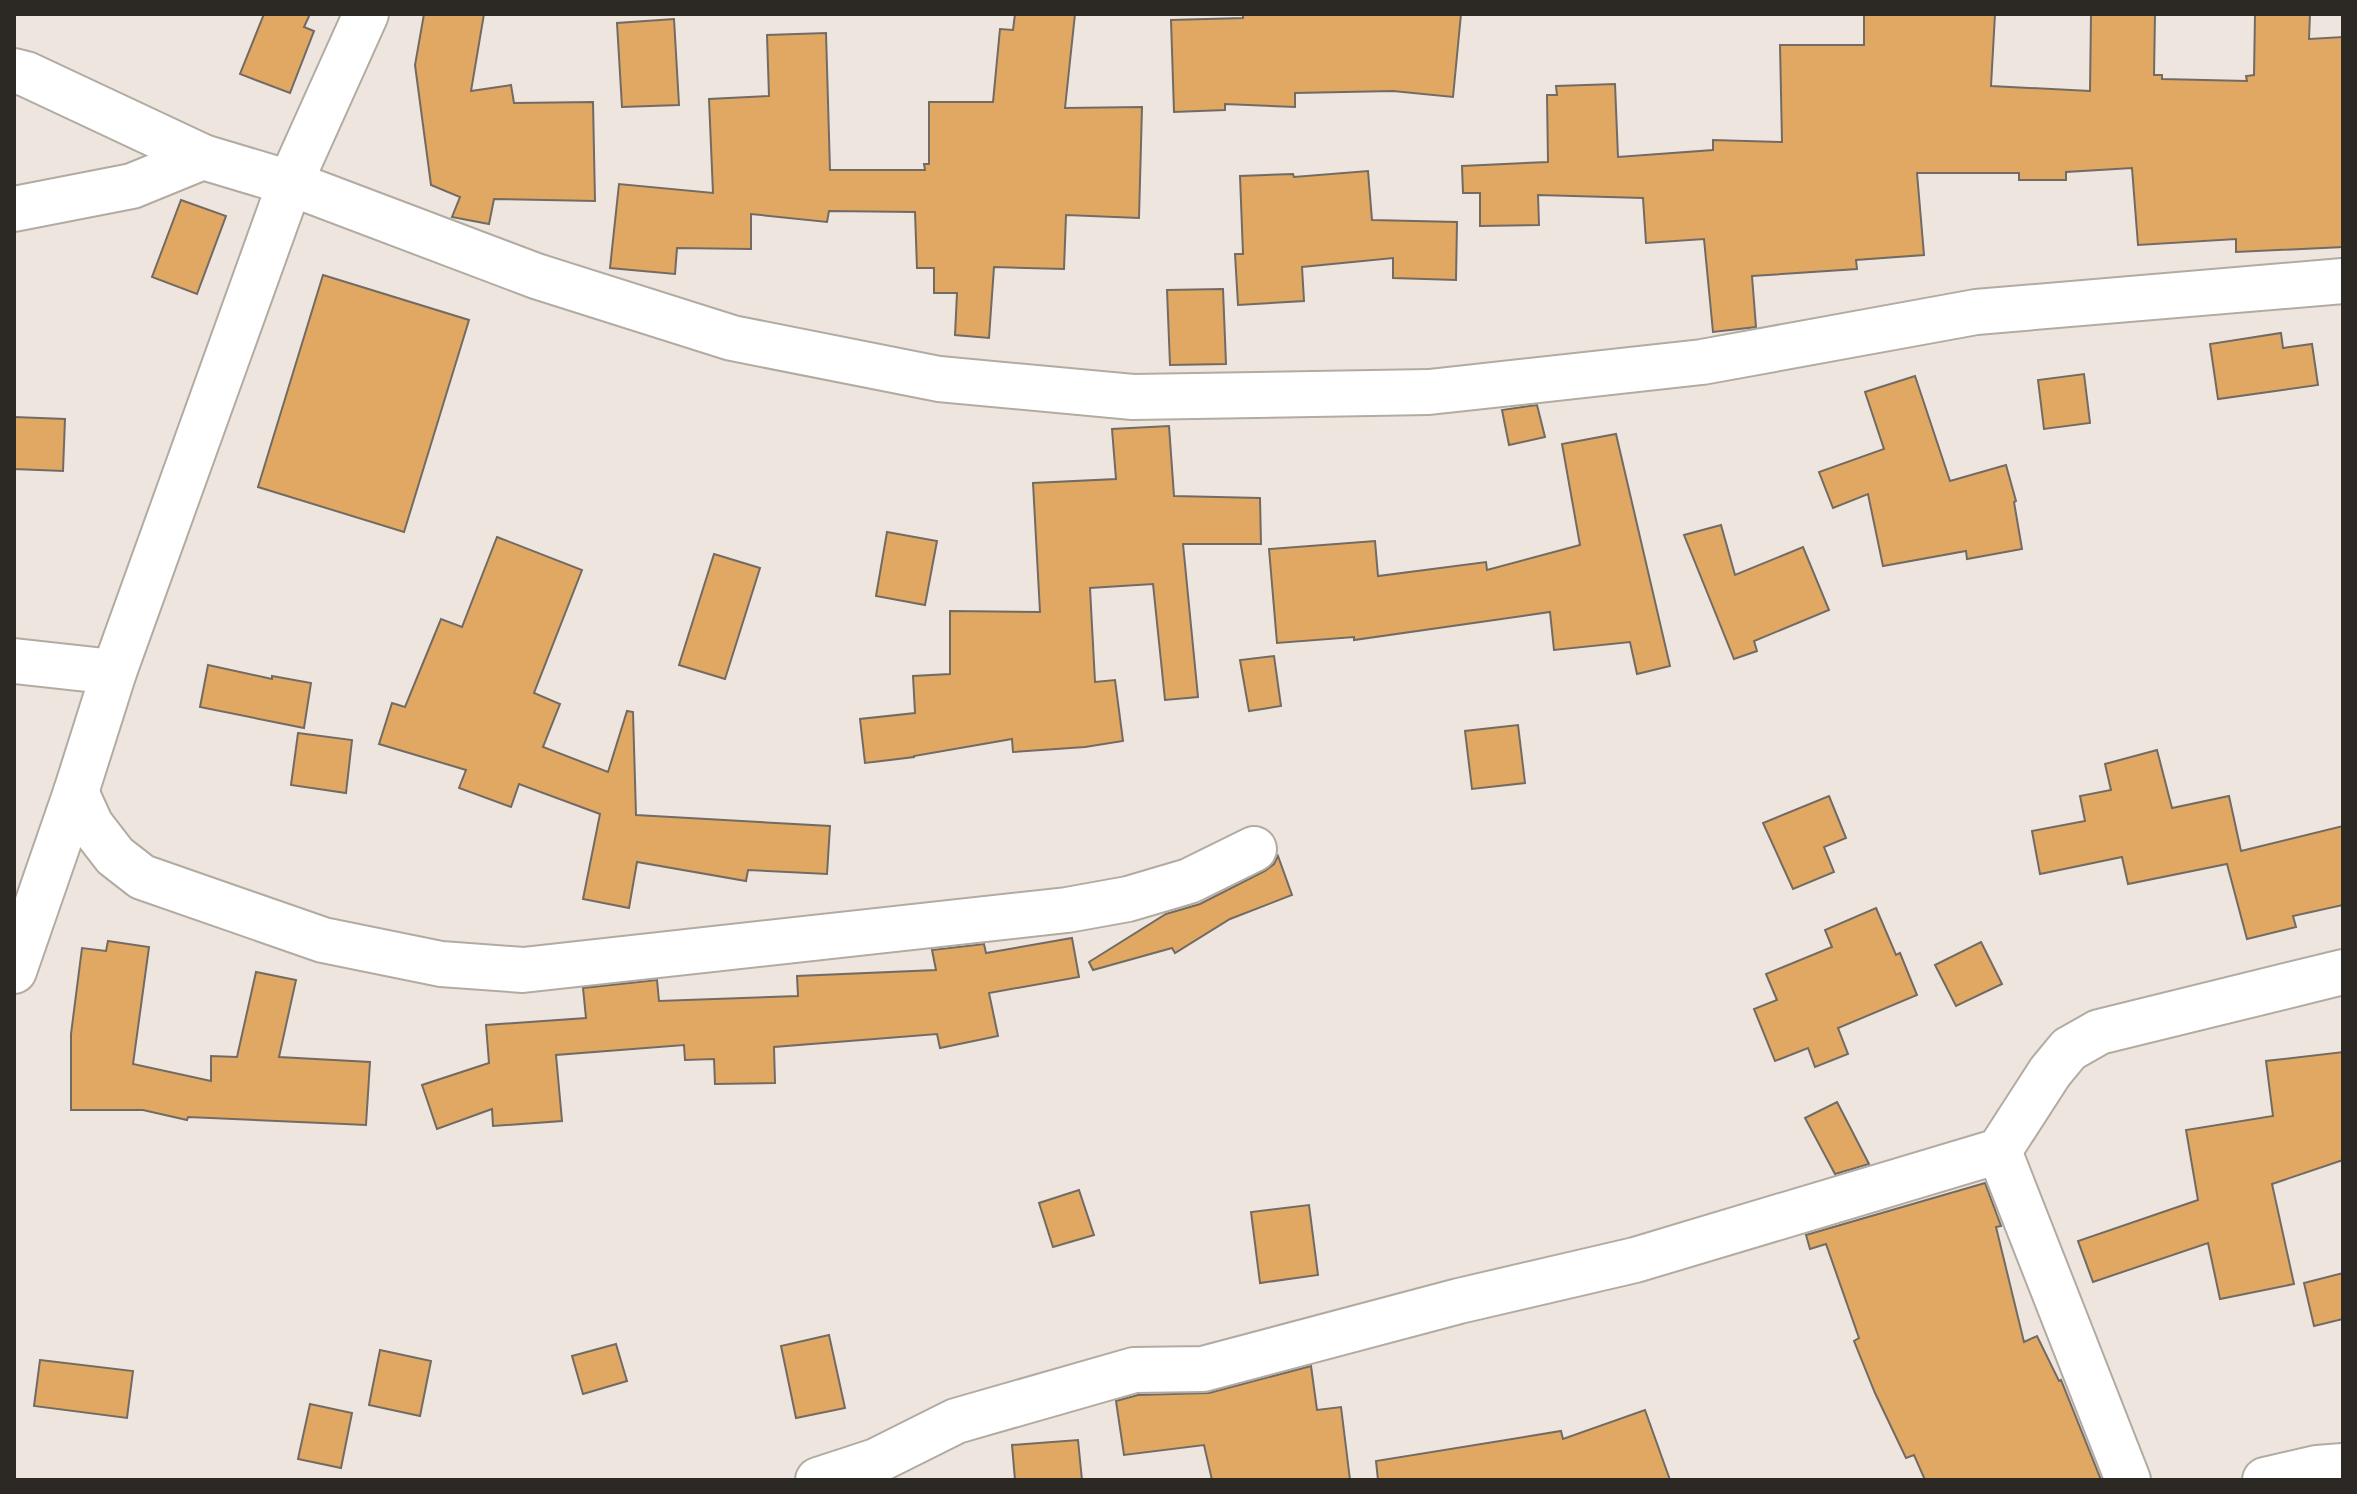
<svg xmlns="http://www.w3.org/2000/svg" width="2357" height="1494" viewBox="0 0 2357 1494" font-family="Raleway,sans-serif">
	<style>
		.building { fill: #e1a863; stroke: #726b63; stroke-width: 2 }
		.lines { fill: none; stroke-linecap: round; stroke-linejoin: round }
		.minor-casing { stroke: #b2aba2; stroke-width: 48 }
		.minor { stroke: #fff; stroke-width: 44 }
	</style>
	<rect width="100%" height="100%" fill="#eee6de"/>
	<g class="building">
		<polygon points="264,14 310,14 304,27 314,31 290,93 240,74"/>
		<polygon points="424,14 484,14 471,91 511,85 514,103 593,102 595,201 494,199 489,224 452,217 460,197 431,185 415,65"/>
		<polygon points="1015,14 1075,14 1065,108 1142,107 1139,218 1066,215 1064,269 994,267 989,338 955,335 957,293 934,293 934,268 917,268 915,212 829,211 827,222 751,214 751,249 677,248 675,274 610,268 619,184 713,193 709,99 769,96 767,35 826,33 830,170 925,170 924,164 929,164 929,102 993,102 1000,29 1013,30"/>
		<polygon points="1243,14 1461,14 1453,97 1393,91 1295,93 1295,107 1225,104 1225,110 1174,112 1171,20 1243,18"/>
		<polygon points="1864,14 1995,14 1991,86 2090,91 2091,14 2155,14 2154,75 2162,75 2162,79 2247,81 2246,76 2254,75 2255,14 2310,14 2309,39 2343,37 2343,247 2236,252 2236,239 2138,245 2132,168 2066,172 2066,180 2019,180 2019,173 1917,173 1924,255 1856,260 1857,269 1752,276 1756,327 1713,332 1704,239 1646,243 1643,198 1538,195 1539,225 1480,226 1480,193 1463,193 1462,166 1548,162 1547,95 1557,95 1556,86 1615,84 1618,157 1713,150 1713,140 1782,142 1780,45 1864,45"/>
		<polygon points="674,19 679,105 622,107 617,23"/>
		<polygon points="1368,171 1372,220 1457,222 1456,280 1393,278 1393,258 1302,267 1304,301 1238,305 1235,254 1243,254 1240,176 1293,174 1294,177"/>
		<polygon points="181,200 226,216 197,294 152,277"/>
		<polygon points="323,275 469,320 404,532 258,487"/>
		<polygon points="1223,289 1226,364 1170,365 1167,290"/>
		<polygon points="2281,333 2283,348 2312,344 2318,385 2218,399 2210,344"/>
		<polygon points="2084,374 2090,423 2044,429 2038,380"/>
		<polygon points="1915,376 1950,481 2006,465 2016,501 2014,502 2022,549 1967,559 1966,551 1883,566 1868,494 1833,508 1819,472 1884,449 1865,392"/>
		<polygon points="1537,405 1545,437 1509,445 1502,410"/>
		<polygon points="14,417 65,419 63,471 14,469"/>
		<polygon points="1169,426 1174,496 1260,498 1261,544 1183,544 1198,697 1165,700 1153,584 1090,588 1095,682 1115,680 1123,741 1085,747 1013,752 1012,739 914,756 914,757 865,763 860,719 915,713 913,676 950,674 950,611 1040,612 1033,483 1116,479 1112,429"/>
		<polygon points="1616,434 1670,666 1637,674 1630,642 1554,650 1550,612 1354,640 1354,637 1277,643 1269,549 1375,541 1378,576 1486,562 1487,570 1580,545 1562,444"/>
		<polygon points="1721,525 1735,575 1803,547 1829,610 1754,641 1757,651 1734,659 1684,535"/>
		<polygon points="887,532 937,541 925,605 876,596"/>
		<polygon points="497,537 582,570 534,693 560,704 543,747 608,772 627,711 633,712 636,815 830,826 827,874 748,870 746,881 637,862 629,908 583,899 600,814 519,784 511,807 459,788 466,770 379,744 392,703 405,707 441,619 462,627"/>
		<polygon points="714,554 760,568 725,679 679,665"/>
		<polygon points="1274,656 1281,706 1249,711 1240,660"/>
		<polygon points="208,665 272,679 272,676 311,683 304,728 200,707"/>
		<polygon points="1518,725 1525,783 1472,789 1465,731"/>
		<polygon points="298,733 352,740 346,793 291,785"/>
		<polygon points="2157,750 2172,808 2229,796 2241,851 2343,826 2343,905 2293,916 2296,927 2247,939 2227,864 2128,884 2122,857 2040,874 2032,831 2085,821 2080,796 2111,790 2105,764"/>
		<polygon points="1829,796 1846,838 1824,847 1834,872 1793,889 1763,823"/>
		<polygon points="1278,856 1292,895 1230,919 1175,953 1172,948 1093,970 1089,962 1166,914 1200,904 1265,871 1274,864"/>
		<polygon points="1876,908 1896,955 1900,953 1917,995 1838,1028 1848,1054 1815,1067 1808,1048 1775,1061 1754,1009 1777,1000 1766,974 1832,947 1825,930"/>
		<polygon points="1072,938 1079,977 989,993 998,1036 940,1048 937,1034 774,1047 775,1083 715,1084 714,1059 685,1060 684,1045 556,1055 562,1121 493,1126 492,1109 437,1129 422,1085 489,1063 486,1025 586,1018 583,988 657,980 659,1001 798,996 797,976 936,970 932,950 984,944 986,953"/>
		<polygon points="108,941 149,947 133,1064 211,1081 211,1056 237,1057 256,972 296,980 279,1057 370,1062 366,1125 188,1117 187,1120 143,1110 71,1110 71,1034 82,948 106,951"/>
		<polygon points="1981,942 2002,984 1956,1006 1935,965"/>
		<polygon points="2343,1052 2343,1160 2272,1184 2294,1284 2220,1299 2208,1243 2093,1282 2078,1241 2198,1200 2186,1130 2273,1116 2266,1061"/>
		<polygon points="1837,1102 1869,1164 1835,1174 1805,1118"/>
		<polygon points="1985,1183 2001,1226 1996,1227 2024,1342 2037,1336 2059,1381 2061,1380 2101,1480 1925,1480 1914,1455 1906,1458 1875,1393 1854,1341 1859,1338 1826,1244 1810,1249 1806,1235"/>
		<polygon points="1079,1190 1094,1235 1053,1247 1039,1203"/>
		<polygon points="1309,1205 1318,1275 1260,1283 1251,1212"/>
		<polygon points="2343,1273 2343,1319 2314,1326 2304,1283"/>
		<polygon points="829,1335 845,1408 796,1418 781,1346"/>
		<polygon points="616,1344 627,1381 583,1394 572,1356"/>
		<polygon points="380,1350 431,1361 420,1416 369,1405"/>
		<polygon points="40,1360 133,1371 127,1418 34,1406"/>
		<polygon points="1311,1366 1317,1410 1341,1407 1350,1480 1212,1480 1204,1445 1124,1455 1116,1401 1138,1395 1209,1393"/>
		<polygon points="310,1404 352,1413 341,1468 298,1459"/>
		<polygon points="1645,1410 1670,1480 1378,1480 1376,1461 1561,1431 1563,1439"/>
		<polygon points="1078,1440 1082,1480 1015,1480 1012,1445"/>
	</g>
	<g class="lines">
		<g class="minor-casing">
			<g id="minor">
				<polyline points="14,71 26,74 203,157 290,183 536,276 732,338 939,379 1133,397 1429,392 1702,362 1976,312 2343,281"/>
				<polyline points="14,209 132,186 203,157"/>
				<polyline points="14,661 114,672"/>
				<polyline points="76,792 91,825 115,856 142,877 323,940 441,964 523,970 1067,910 1128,899 1189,881 1254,849"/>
				<polyline points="14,971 76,792 114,672 290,183 366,14"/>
				<polyline points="1999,1151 2128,1480"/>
				<polyline points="818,1480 876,1461 956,1421 1134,1370 1203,1369 1459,1301 1635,1260 1999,1151 2050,1072 2069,1049 2099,1032 2343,972"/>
				<polyline points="2265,1480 2317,1468 2343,1466"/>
			</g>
		</g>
		<use href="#minor" class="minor"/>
	</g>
	<rect width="2357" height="1494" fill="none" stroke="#2c2925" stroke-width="32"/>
</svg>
